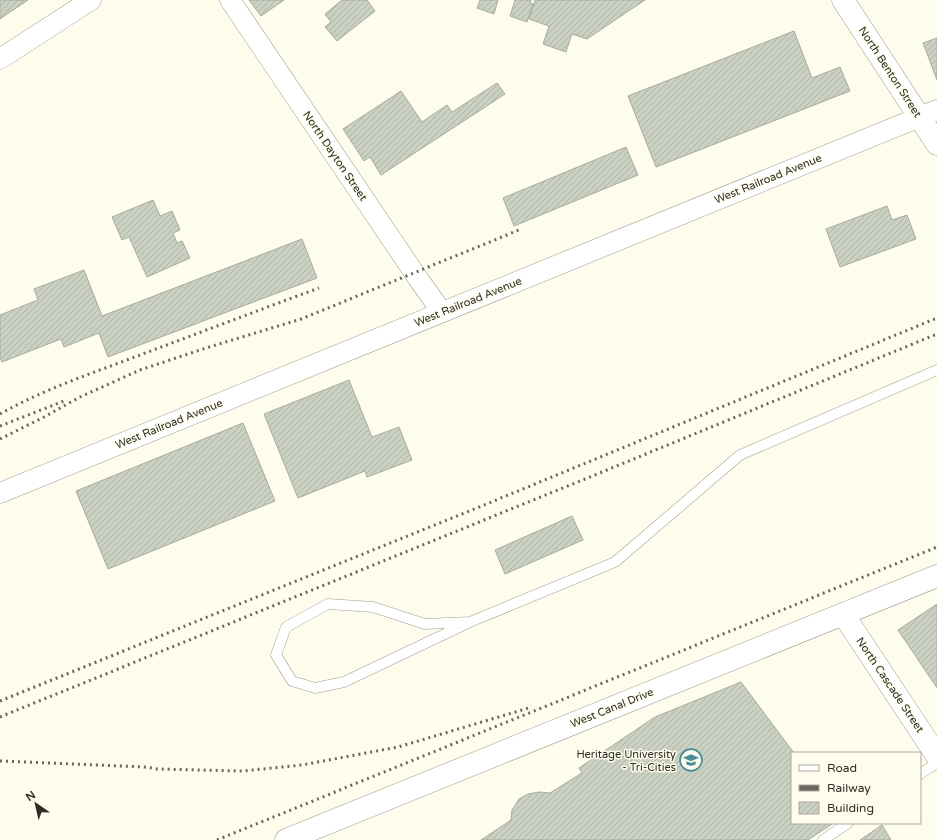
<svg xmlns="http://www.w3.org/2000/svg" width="937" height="840" viewBox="0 0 937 840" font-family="'Varela Round',sans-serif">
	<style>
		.building { fill: url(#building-hatch); stroke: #a7ac9e }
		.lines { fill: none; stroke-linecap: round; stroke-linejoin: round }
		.service-casing { stroke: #9e9d8e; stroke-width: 11 }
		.minor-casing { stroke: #9e9d8e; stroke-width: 21 }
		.tertiary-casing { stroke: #9e9d8e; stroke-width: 23 }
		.service { stroke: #fff; stroke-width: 10 }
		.minor { stroke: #fff; stroke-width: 20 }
		.tertiary { stroke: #fff; stroke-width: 22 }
		.rail { stroke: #69675e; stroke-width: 3; stroke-dasharray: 2 4; stroke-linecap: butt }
		.labels { text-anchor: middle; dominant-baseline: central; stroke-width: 3; stroke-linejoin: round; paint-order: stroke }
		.street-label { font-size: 11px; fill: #2d2c26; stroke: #fefcec }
		.poi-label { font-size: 11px; fill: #2d2c26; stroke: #fefcec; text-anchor: end }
	</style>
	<defs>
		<pattern id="building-hatch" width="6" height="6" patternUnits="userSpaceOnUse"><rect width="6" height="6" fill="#cbd1c2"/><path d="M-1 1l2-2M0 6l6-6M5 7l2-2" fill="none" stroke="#afb4a7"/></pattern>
	</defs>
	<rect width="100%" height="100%" fill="#fefcec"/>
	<g class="building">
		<polygon points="0,0 28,0 0,19"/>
		<polygon points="249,0 284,0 261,16"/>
		<polygon points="342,0 367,0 375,11 337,41 325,27 331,22 325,14"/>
		<polygon points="480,0 498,0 494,14 477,8"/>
		<polygon points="515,0 531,0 530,3 533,4 527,22 510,16"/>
		<polygon points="535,0 645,0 587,39 572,34 566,52 543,44 549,26 529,19"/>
		<polygon points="794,31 812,78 840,67 850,91 656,167 628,96"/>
		<polygon points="937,38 937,80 923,43"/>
		<polygon points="497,83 505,94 381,175 370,157 364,161 343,129 401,91 422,122 447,105 452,112"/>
		<polygon points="626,147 638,175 514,226 503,198"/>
		<polygon points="153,200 160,216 172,211 180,230 173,233 177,243 182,241 190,258 147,277 129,237 122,240 112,217"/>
		<polygon points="887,206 892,220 907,215 916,239 840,267 826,229"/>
		<polygon points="302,239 317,278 108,357 99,333 64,347 61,339 2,362 0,358 0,315 38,300 34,289 84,270 102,316"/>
		<polygon points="349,380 372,437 399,427 412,460 367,477 365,471 298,498 264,414"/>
		<polygon points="243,423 275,501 108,569 76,491"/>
		<polygon points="572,516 583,540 505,574 495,550"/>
		<polygon points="937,604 937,688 898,630"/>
		<polygon points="741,682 794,753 792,753 792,823 831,823 832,824 808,840 481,840 511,820 512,810 519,799 528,794 539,792 550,793 582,773 579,768 655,717"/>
		<polygon points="882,825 891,840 860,840"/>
	</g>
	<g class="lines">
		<g class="service-casing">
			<g id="service">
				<polyline points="470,622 425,624 373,607 328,604 286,627 276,655 292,681 315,688 344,682 470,622 615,562 740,455 937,370"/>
				<polyline points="920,774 937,763"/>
				<polyline points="823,840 848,823"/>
			</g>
		</g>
		<g class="minor-casing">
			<g id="minor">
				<polyline points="230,0 419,280 442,312"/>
				<polyline points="0,59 91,0"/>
				<polyline points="0,493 937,110"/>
			</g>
		</g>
		<g class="tertiary-casing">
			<g id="tertiary">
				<polyline points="843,0 937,144"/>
				<polyline points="843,614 937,756"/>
				<polyline points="286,840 937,576"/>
			</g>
		</g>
		<use href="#service" class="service"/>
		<use href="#minor" class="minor"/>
		<use href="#tertiary" class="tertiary"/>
		<g class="rail">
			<path d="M 0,414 C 44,389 93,373 140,355 C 199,333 259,310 319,288"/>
			<polyline points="0,426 64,401"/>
			<polyline points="0,439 44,417 80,397 140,370 206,348 301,319 519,230"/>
			<polyline points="0,701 472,510 937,318"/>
			<polyline points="0,717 607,470 937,334"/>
			<polyline points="0,761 146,767 157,769 243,771 302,765 398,747 532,707"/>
			<polyline points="217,840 937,547"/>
		</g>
	</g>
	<defs>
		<g id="university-ring" transform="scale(1.15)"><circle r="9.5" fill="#fefcec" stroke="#488b9b" stroke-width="1.5"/><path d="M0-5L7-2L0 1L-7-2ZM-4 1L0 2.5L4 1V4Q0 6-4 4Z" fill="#488b9b"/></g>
	</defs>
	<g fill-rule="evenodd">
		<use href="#university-ring" x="691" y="760"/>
	</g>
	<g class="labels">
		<g class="street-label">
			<text transform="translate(890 72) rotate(57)">North Benton Street</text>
			<text transform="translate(335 156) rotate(56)">North Dayton Street</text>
			<text transform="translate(768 179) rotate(-22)">West Railroad Avenue</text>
			<text transform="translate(468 302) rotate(-22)">West Railroad Avenue</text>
			<text transform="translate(169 424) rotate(-22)">West Railroad Avenue</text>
			<text transform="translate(890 685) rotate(56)">North Cascade Street</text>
			<text transform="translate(612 708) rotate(-22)">West Canal Drive</text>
		</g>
		<g class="poi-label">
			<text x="676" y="754">Heritage University<tspan x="676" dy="13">- Tri-Cities</tspan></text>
		</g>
	</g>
	<rect x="791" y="752" width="130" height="72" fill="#fefcec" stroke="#aaa99d"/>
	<rect x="799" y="765" width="20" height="6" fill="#ffffff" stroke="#aaa99d"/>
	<text x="827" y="772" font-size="12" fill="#2d2c26">Road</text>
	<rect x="799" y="785" width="20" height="6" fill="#69675e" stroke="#aaa99d"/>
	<text x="827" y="792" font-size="12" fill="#2d2c26">Railway</text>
	<rect x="799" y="802" width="20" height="12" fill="url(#building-hatch)" stroke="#aaa99d"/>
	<text x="827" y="812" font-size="12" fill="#2d2c26">Building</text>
	<g transform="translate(36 804) rotate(326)" stroke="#fefcec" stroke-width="3" paint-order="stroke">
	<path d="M0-3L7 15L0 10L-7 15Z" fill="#2d2c26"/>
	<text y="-6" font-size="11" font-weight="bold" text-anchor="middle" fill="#2d2c26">N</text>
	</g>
</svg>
